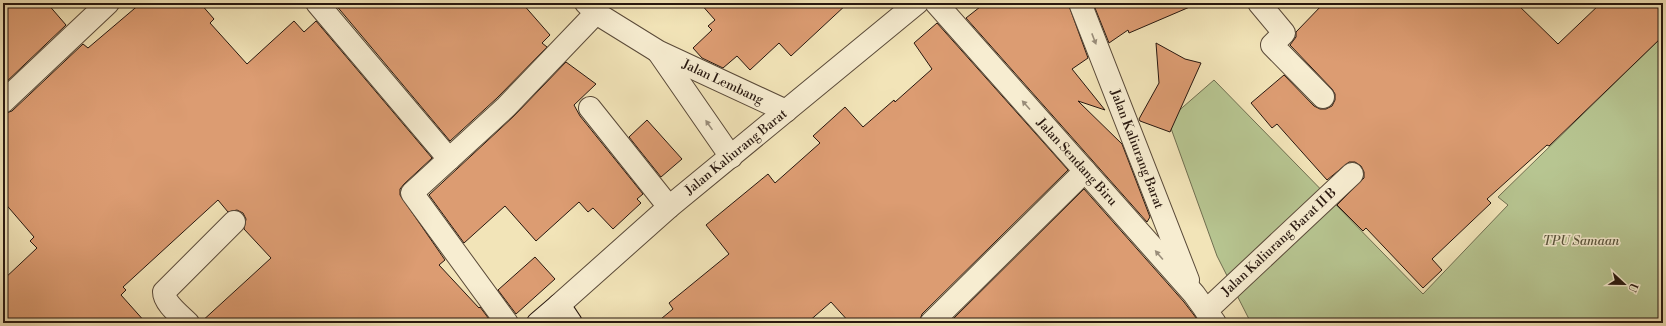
<svg xmlns="http://www.w3.org/2000/svg" width="1666" height="326" viewBox="0 0 1666 326" font-family="'Libre Bodoni',serif">
	<style>
		.green { fill: #b7c591; stroke: #6f6e50 }
		.building { fill: #dc9c72; stroke: #27170f }
		.lines { fill: none; stroke-linecap: round; stroke-linejoin: round }
		.minor-casing { stroke: #5a4a39; stroke-width: 24 }
		.secondary-casing { stroke: #27170f; stroke-width: 24 }
		.minor { stroke: #f7edd1; stroke-width: 22 }
		.secondary { stroke: #f7edd1; stroke-width: 22 }
		.oneway { fill: #998d7a }
		.labels { text-anchor: middle; dominant-baseline: central; stroke-width: 3; stroke-linejoin: round; paint-order: stroke }
		.street-label { font-size: 13px; fill: #27170f; stroke: #f7edd1 }
		.park-label { font-size: 13px; font-style: italic; fill: #59543c; stroke: #f7edd1 }
	</style>
	<rect width="100%" height="100%" fill="#f2e4b8"/>
	<filter id="stains"><feTurbulence type="fractalNoise" baseFrequency=".005" numOctaves="4"/><feColorMatrix values="0 0 0 0 .2 0 0 0 0 .09 0 0 0 0 .02 0 0 0 .5 -.17"/></filter>
	<radialGradient id="worn" r=".72"><stop offset=".6" stop-color="#630" stop-opacity="0"/><stop offset="1" stop-color="#630" stop-opacity=".3"/></radialGradient>
	<polygon class="green" points="1663,36 1663,323 1251,323 1217,256 1168,120 1214,80 1423,294 1508,205 1498,197"/>
	<g class="building">
		<polygon points="3,3 47,3 66,25 3,85"/>
		<polygon points="141,3 200,3 214,19 210,23 247,64 294,21 304,32 316,21 432,158 404,184 400,189 400,195 445,260 439,265 479,308 480,307 492,323 200,323 271,258 244,229 246,219 243,213 237,210 228,212 218,200 123,287 126,290 121,295 146,323 3,323 3,280 37,248 30,241 34,237 3,201 3,114 12,111 83,44 88,48"/>
		<polygon points="336,3 522,3 550,35 542,43 547,47 497,98 450,141 335,4"/>
		<polygon points="700,3 848,3 791,56 779,43 750,70 737,56 723,68 702,58 693,48 712,30 708,26 715,20"/>
		<polygon points="985,3 1068,3 1088,58 1072,69 1105,110 1078,101 1122,144 1150,217 1147,222 966,18"/>
		<polygon points="1093,3 1199,3 1129,33 1128,30 1109,43"/>
		<polygon points="1324,3 1516,3 1558,44 1601,3 1663,3 1663,36 1549,146 1547,145 1487,199 1491,203 1432,259 1442,270 1423,288 1366,228 1363,231 1337,205 1364,178 1364,172 1361,166 1355,162 1349,162 1327,180 1277,124 1272,128 1251,103 1284,75 1314,106 1320,109 1326,109 1332,106 1335,100 1335,94 1332,89 1290,45 1296,37 1296,32"/>
		<polygon points="937,23 1068,170 922,314 919,323 850,323 831,302 807,323 656,323 673,309 669,303 729,254 706,225 768,174 775,183 820,143 813,136 845,107 863,127 894,100 895,102 932,69 914,43"/>
		<polygon points="1156,43 1185,59 1201,63 1170,132 1140,121 1139,119 1159,83"/>
		<polygon points="566,62 596,84 574,105 580,116 643,194 637,199 641,203 613,229 593,208 588,212 579,202 536,241 505,206 464,243 429,195 514,116"/>
		<polygon points="647,120 682,159 661,177 629,137"/>
		<polygon points="1084,189 1184,302 1200,323 949,323"/>
		<polygon points="535,257 555,279 516,314 498,290"/>
	</g>
	<g class="lines">
		<g class="minor-casing">
			<g id="minor">
				<polyline points="317,3 449,159"/>
				<polyline points="586,3 596,13 659,52 786,111"/>
				<polyline points="936,3 1194,294 1215,323"/>
				<polyline points="1080,3 1188,280"/>
				<polyline points="1259,3 1284,33 1272,45 1323,97"/>
				<polyline points="659,53 731,157"/>
				<polyline points="3,102 108,3"/>
				<polyline points="590,108 669,207"/>
				<polyline points="559,305 669,207 917,3"/>
				<polyline points="1206,311 1352,174"/>
				<path d="M 188,323 C 180,315 164,303 164,292 L 234,222"/>
				<polyline points="507,323 412,193 506,107 596,13"/>
				<polyline points="931,323 1085,171"/>
			</g>
		</g>
		<g class="secondary-casing">
			<polyline id="secondary" points="538,323 559,305 571,323"/>
		</g>
		<use href="#minor" class="minor"/>
		<use href="#secondary" class="secondary"/>
	</g>
	<defs><path id="oneway-solid" d="M-6-.8H1V-3.2L6.5 0L1 3.2V.8H-6Z"/></defs>
	<g class="oneway">
		<use href="#oneway-solid" transform="translate(1094 39) rotate(69)"/>
		<use href="#oneway-solid" transform="translate(1026 105) rotate(-132)"/>
		<use href="#oneway-solid" transform="translate(709 125) rotate(-125)"/>
		<use href="#oneway-solid" transform="translate(1159 255) rotate(-131)"/>
	</g>
	<g class="labels">
		<g class="street-label">
			<text transform="translate(723 82) rotate(25)">Jalan Lembang</text>
			<text transform="translate(1137 149) rotate(69)">Jalan Kaliurang Barat</text>
			<text transform="translate(736 152) rotate(-39)">Jalan Kaliurang Barat</text>
			<text transform="translate(1077 162) rotate(48)">Jalan Sendang Biru</text>
			<text transform="translate(1279 242) rotate(-43)">Jalan Kaliurang Barat II B</text>
		</g>
		<g class="park-label">
			<text x="1581" y="241">TPU Samaan</text>
		</g>
	</g>
	<rect width="1666" height="326" fill="none" stroke="#f2e4b8" stroke-width="16"/>
	<rect x="4" y="4" width="1658" height="318" fill="none" stroke="#27170f" stroke-width="2"/>
	<rect x="8" y="8" width="1650" height="310" fill="none" stroke="#27170f"/>
	<g transform="translate(1624 284) rotate(112)" stroke="#f7edd1" stroke-width="3" paint-order="stroke">
	<path d="M0-3L7 15L0 10L-7 15Z" fill="#27170f"/>
	<text y="-6" font-size="11" font-weight="bold" text-anchor="middle" fill="#27170f">U</text>
	</g>
	<rect width="100%" height="100%" filter="url(#stains)"/>
	<rect width="100%" height="100%" fill="url(#worn)"/>
</svg>
